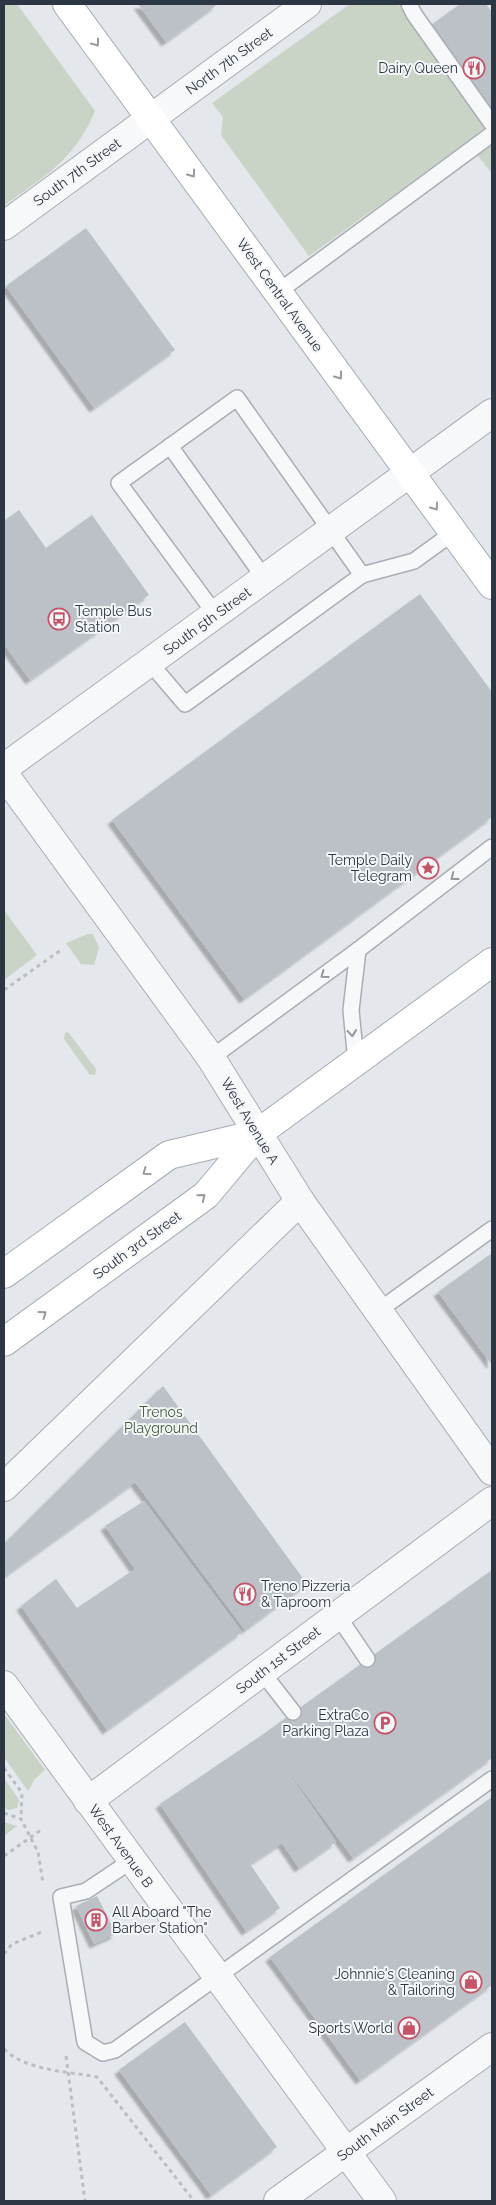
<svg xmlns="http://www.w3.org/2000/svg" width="496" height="2205" viewBox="0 0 496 2205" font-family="Raleway,sans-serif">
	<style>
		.green { fill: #cad4c6 }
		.building { fill: #bcc1c8; filter: url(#shadow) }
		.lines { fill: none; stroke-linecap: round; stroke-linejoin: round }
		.lane-casing { stroke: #a9aeb5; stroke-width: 18 }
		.street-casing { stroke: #a9aeb5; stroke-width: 30 }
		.primary-casing { stroke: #a5acb6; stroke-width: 30 }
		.path { stroke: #babec3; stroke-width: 3; stroke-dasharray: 4 4; stroke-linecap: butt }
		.lane { stroke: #f7f8fa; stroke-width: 15 }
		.street { stroke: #f7f8fa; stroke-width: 28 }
		.primary { stroke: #fff; stroke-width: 28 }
		.oneway { stroke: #969aa1 }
		.oneway2 { stroke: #92979e }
		.labels { text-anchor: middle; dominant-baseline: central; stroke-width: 4; stroke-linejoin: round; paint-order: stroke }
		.street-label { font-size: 14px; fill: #2d3643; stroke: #f4f6f8 }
		.poi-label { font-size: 14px; fill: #2d3643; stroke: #f4f6f8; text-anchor: end }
		.park-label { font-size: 14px; fill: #435d3b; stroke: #f4f6f8 }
	</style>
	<defs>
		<filter id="shadow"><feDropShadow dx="-4.5" dy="4.5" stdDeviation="1" flood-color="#0004"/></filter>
	</defs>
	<rect width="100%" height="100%" fill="#e4e7eb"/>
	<g class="green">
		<path d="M 4,4 L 17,4 L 95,111 C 74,161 45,175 4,206 Z"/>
		<polygon points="350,4 398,4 488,127 309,256 221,135 223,117 212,103"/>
		<polygon points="492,141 492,174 476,153"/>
		<polygon points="4,910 37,955 4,980"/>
		<polygon points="88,934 93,934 99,948 94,965 81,964 66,943"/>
		<polygon points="68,1032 96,1069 95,1075 89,1074 64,1039 65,1033"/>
		<polygon points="4,1714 45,1770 35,1779 28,1791 4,1757"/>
		<polygon points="4,1778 19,1800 17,1808 9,1810 4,1808"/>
		<polygon points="4,1822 17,1826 4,1836"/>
	</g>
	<g class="building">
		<polygon points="138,4 218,4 166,42"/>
		<polygon points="460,4 486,4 492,12 492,108 487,112 427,28"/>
		<polygon points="86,228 175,350 94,408 6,286"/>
		<polygon points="19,510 46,548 92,515 149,595 30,680 4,644 4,521"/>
		<polygon points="420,594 492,692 492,817 244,999 112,820"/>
		<polygon points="492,1253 492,1365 438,1292"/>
		<polygon points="163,1386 307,1584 245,1630 135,1482 4,1577 4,1544"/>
		<polygon points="144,1501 242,1632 107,1730 21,1606 56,1579 77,1608 135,1569 105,1526"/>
		<polygon points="492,1570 492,1758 353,1858 271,1747 336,1842 299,1868 282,1843 250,1864 280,1908 246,1931 160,1804 262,1735"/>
		<polygon points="492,1797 492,1985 360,2080 270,1957"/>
		<polygon points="97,1896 116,1934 94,1944 76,1906"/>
		<polygon points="185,2022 277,2147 211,2195 119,2070"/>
	</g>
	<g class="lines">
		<g class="lane-casing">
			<g id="lane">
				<polyline points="409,4 414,14 492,124"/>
				<polyline points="278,292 492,134"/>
				<polyline points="170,446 265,579"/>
				<polyline points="216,615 119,483 237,398 362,575"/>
				<polyline points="150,663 185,704 362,575 414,561 454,532"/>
				<polyline points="211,1058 358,950 492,847"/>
				<polyline points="356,1062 351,1010 358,950"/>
				<polyline points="378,1311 492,1229"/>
				<polyline points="338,1616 367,1659"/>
				<polyline points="262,1672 293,1712"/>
				<polyline points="131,1861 86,1891 61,1897 85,2042 103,2053 115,2050 492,1779"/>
			</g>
		</g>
		<g class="street-casing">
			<g id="street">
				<polyline points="4,226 307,4"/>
				<polyline points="4,768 492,413"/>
				<polyline points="4,774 211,1058 300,1201 492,1471"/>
				<polyline points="4,1487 300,1201"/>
				<polyline points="4,1685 382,2201"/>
				<polyline points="88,1801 492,1501"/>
				<polyline points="278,2201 492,2047"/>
			</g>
		</g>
		<g class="primary-casing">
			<g id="primary">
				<polyline points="67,4 492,585"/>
				<polyline points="4,1274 169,1155 257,1134"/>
				<polyline points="4,1342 206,1195 257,1134 492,962"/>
			</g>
		</g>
		<g class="path">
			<polyline points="4,990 61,950"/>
			<polyline points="4,1768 22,1793 21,1819"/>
			<polyline points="4,1813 21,1819 38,1852 43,1883"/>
			<polyline points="4,1856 41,1830"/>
			<polyline points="4,1954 12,1944 44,1931"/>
			<path d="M 4,2049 C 26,2071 67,2071 97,2077 L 194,2201"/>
			<polyline points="66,2056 85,2201"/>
		</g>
		<use href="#lane" class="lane"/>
		<use href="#street" class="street"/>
		<use href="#primary" class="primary"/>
	</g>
	<defs><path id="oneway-chevron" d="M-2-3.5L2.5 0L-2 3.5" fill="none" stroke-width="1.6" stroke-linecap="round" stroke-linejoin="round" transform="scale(1.25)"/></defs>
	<g class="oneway">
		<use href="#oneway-chevron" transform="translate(96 43) rotate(54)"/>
		<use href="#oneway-chevron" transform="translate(192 174) rotate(54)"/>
		<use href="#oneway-chevron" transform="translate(339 376) rotate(54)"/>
		<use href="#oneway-chevron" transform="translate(435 507) rotate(54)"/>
		<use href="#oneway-chevron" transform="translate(146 1172) rotate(144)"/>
		<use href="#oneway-chevron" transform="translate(202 1197) rotate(-40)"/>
		<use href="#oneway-chevron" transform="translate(43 1314) rotate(-36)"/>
	</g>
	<g class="oneway2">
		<use href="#oneway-chevron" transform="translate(454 877) rotate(142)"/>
		<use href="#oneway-chevron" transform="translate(324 975) rotate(144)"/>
		<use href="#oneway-chevron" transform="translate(352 1033) rotate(85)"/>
	</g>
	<defs>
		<g id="restaurant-ring" transform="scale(1.125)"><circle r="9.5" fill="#f4f6f8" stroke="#c65469" stroke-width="1.5"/><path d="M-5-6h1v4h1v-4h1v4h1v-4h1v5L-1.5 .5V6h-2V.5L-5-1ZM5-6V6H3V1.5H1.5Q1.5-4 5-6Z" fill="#c65469"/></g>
		<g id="bus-ring" transform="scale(1.125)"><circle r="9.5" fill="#f4f6f8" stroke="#c65469" stroke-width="1.5"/><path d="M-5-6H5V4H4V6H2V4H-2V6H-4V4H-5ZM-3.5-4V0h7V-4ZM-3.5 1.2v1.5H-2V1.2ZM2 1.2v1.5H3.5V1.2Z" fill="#c65469"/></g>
		<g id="sight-ring" transform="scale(1.125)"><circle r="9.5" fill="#f4f6f8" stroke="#c65469" stroke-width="1.5"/><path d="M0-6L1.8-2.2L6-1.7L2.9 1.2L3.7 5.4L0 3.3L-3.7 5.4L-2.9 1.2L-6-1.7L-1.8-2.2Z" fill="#c65469"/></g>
		<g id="parking-ring" transform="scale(1.125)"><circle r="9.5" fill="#f4f6f8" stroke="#c65469" stroke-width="1.5"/><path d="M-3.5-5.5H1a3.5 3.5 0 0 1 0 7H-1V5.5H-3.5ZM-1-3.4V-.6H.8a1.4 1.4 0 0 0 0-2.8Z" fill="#c65469"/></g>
		<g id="building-ring" transform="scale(1.125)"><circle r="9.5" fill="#f4f6f8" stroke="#c65469" stroke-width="1.5"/><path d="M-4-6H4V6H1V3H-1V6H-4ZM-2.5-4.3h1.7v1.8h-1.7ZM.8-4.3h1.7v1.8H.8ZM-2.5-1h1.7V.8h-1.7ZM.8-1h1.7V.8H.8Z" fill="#c65469"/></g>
		<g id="shop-ring" transform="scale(1.125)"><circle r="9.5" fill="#f4f6f8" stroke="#c65469" stroke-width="1.5"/><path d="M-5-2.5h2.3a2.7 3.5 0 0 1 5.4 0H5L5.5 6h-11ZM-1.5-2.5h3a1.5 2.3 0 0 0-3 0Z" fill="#c65469"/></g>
	</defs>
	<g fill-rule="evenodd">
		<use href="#restaurant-ring" x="474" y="68"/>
		<use href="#bus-ring" x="59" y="619"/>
		<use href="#sight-ring" x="428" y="868"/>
		<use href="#restaurant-ring" x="245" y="1594"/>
		<use href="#parking-ring" x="385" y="1723"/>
		<use href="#building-ring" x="96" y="1920"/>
		<use href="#shop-ring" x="471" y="1982"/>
		<use href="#shop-ring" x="409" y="2028"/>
	</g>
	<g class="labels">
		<g class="street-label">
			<text transform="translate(229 61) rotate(-36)">North 7th Street</text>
			<text transform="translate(77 172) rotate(-36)">South 7th Street</text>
			<text transform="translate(280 295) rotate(54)">West Central Avenue</text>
			<text transform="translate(207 621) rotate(-36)">South 5th Street</text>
			<text transform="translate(250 1121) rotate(59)">West Avenue A</text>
			<text transform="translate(137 1245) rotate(-36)">South 3rd Street</text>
			<text transform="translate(278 1660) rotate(-37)">South 1st Street</text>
			<text transform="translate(121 1846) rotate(54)">West Avenue B</text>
			<text transform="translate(385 2124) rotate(-36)">South Main Street</text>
		</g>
		<g class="poi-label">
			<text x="458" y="68">Dairy Queen</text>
			<text x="75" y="611" text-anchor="start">Temple Bus<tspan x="75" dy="16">Station</tspan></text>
			<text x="412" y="860">Temple Daily<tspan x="412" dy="16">Telegram</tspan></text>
			<text x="261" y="1586" text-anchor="start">Treno Pizzeria<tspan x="261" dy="16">&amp; Taproom</tspan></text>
			<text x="369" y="1715">ExtraCo<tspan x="369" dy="16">Parking Plaza</tspan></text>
			<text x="112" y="1912" text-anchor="start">All Aboard "The<tspan x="112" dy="16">Barber Station"</tspan></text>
			<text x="455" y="1974">Johnnie's Cleaning<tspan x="455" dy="16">&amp; Tailoring</tspan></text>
			<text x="393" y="2028">Sports World</text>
		</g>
		<g class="park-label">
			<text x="161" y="1412">Trenos<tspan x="161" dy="16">Playground</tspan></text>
		</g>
	</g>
	<rect width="496" height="2205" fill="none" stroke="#2d3643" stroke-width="10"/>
</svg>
